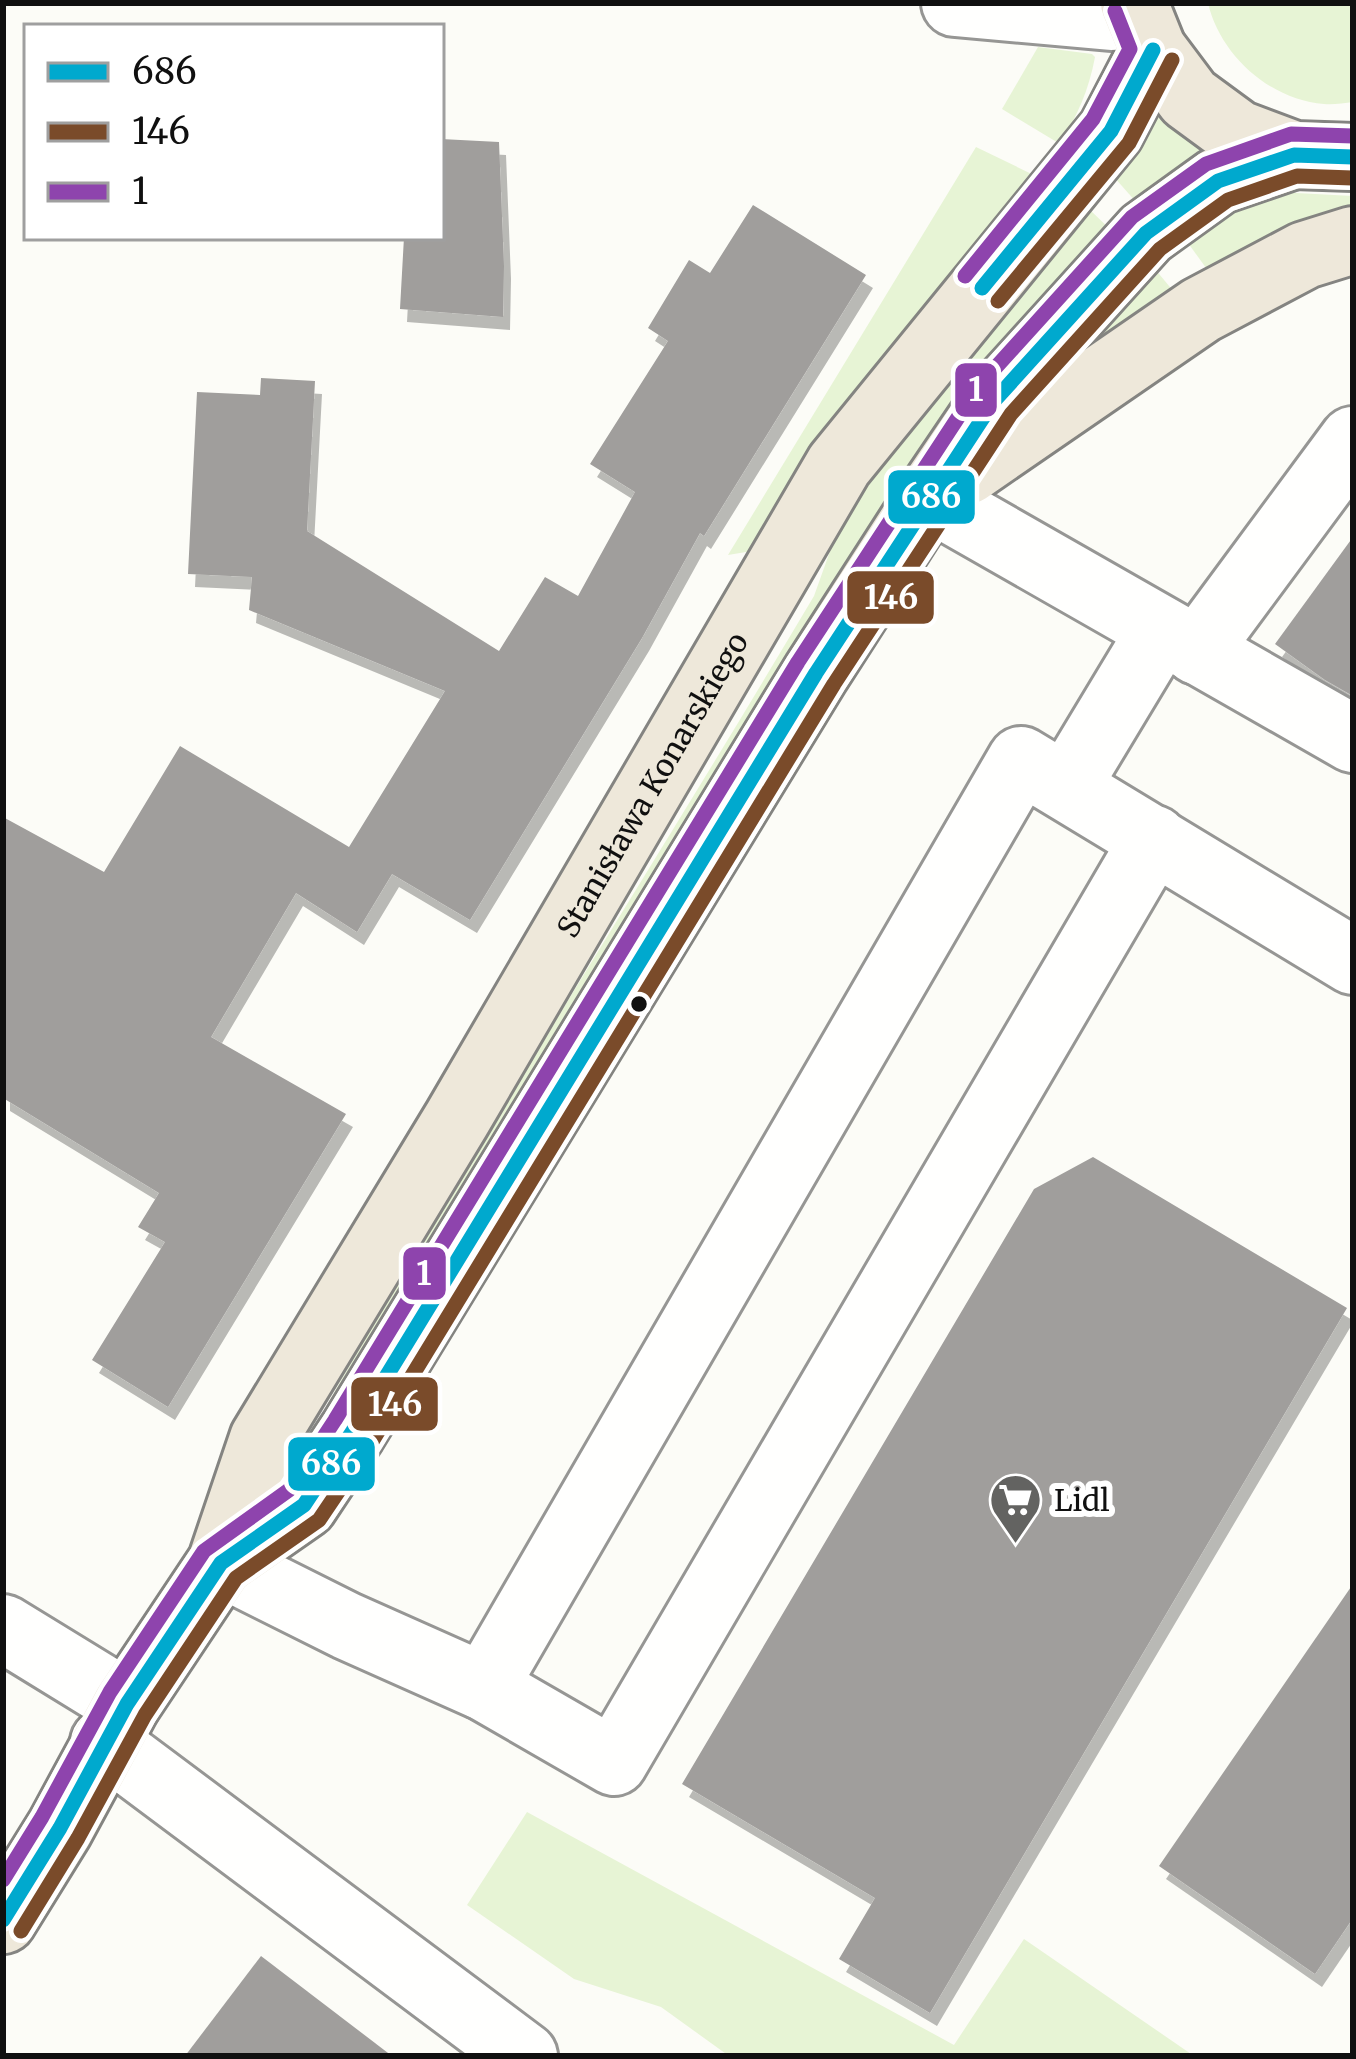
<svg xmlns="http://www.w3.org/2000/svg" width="1356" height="2059" viewBox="0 0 1356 2059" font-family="Merriweather,serif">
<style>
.green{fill:#e7f4d5}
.building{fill:#a09e9c;filter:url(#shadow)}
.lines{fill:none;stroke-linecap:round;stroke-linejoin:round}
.minor-casing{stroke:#969694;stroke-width:72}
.major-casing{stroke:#848481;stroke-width:72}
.minor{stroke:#fffffe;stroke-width:66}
.major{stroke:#eee8da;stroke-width:66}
.bus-1-casing{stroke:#fff;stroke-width:24}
.bus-2-casing{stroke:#fff;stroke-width:24}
.bus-3-casing{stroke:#fff;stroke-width:24}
.bus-1{stroke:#00a9ce;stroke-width:15}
.bus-2{stroke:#7a4b2a;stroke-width:15}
.bus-3{stroke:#8e44ad;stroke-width:15}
.bus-dot{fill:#101010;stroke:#fff;stroke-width:4.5}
.labels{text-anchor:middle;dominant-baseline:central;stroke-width:12;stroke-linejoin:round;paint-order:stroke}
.street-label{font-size:30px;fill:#101010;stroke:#fff}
.poi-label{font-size:30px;fill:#101010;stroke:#fff;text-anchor:start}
.line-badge{stroke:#fff;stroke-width:4.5}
.badge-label{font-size:33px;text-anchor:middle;font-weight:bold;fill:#fff}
</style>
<defs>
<filter id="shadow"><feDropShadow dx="7" dy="13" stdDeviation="0" flood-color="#0004"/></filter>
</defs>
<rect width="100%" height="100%" fill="#fcfcf7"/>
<g class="green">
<path d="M1208 3H1353V102C1344 103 1333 105 1324 104 1270 100 1220 55 1208 3Z"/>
<path d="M1038 47 1092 54 1095 57C1089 90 1077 116 1060 144L1002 109Z"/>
<polygon points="1156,107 1212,155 1137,203 1114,177"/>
<polygon points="976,147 1042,179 758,550 728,555"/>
<polygon points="1277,192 1353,196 1353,210 1209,272 1180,232"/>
<path d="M1090 210 1113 232 279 1491C446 1187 637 895 814 596L839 526 873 466 1085 211Z"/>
<polygon points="1150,263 1174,292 1093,341 1087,341"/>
<polygon points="527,1812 954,2045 1024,1939 1194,2056 729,2056 661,2007 574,1979 467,1905"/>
</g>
<g class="building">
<polygon points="441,139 499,142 504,266 503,317 400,309 404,237 441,237"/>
<polygon points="753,205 866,275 704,536 700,533 642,638 470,920 392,874 357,932 296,893 211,1037 346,1114 168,1407 92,1360 165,1242 138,1227 159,1193 3,1098 3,817 104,872 180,746 349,847 445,691 249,610 252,577 188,574 197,392 260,395 261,378 315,381 307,531 499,651 545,577 578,596 635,492 590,464 668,341 648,328 689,260 710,273"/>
<polygon points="1353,537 1353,696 1325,680 1275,644"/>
<polygon points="1093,1157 1347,1308 930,2013 839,1959 875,1898 682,1784 1034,1189"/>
<polygon points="1353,1584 1353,1918 1315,1974 1159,1866"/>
<polygon points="261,1956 392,2056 185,2056"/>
</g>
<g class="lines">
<defs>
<g id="minor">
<polyline points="955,3 1111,17 1132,3"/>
<polyline points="929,497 1353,739"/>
<polyline points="1197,651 1353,440"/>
<polyline points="1067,786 1161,630"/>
<polyline points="221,1563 347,1626 484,1687 614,1762 1154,839"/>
<polyline points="3,1628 127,1704"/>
<polyline points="484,1687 1021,760 1353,961"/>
<polyline points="104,1742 524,2056"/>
</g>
<g id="major">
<polyline points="1134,3 1153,50 1189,98 1238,134 1294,155 1353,157"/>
<polyline points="967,471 1201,310 1305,255 1353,240"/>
<polyline points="221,1563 304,1505 353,1431 816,673 929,497 994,401 1146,233 1218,181 1294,155"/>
<path id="s1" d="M3 1920 60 1828 127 1704 221 1563 263 1439 457 1119 839 465 1111 131 1153 50"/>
</g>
</defs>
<use href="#minor" class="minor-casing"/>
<use href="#major" class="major-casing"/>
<use href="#minor" class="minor"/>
<use href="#major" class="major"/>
<defs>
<g id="bus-1">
<polyline points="982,288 1111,131 1153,50"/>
<polyline points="3,1920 60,1828 127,1704 221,1563 304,1505 353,1431 816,673 994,401 1146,233 1218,181 1294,155 1353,157"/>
</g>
<g id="bus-2">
<polyline points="998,301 1129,143 1172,60"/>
<polyline points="21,1931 78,1838 145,1715 236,1578 319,1520 371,1443 834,684 1011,414 1160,249 1228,200 1297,176 1352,178"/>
</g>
<g id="bus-3">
<polyline points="965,276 1093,119 1130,49 1115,11"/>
<polyline points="3,1880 42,1817 110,1692 204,1551 289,1490 335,1420 798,662 978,387 1132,217 1206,164 1291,134 1353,136"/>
</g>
</defs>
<use href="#bus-1" class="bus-1-casing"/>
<use href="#bus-2" class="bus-2-casing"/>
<use href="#bus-3" class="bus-3-casing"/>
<use href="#bus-1" class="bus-1"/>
<use href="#bus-2" class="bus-2"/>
<use href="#bus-3" class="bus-3"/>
</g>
<defs>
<symbol id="supermarket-pin" viewBox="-11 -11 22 30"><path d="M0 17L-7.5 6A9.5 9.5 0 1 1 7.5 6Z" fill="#636361" stroke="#fff"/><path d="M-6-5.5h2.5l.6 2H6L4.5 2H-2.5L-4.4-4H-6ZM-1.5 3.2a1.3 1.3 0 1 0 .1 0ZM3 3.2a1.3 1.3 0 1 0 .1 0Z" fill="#fff"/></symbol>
</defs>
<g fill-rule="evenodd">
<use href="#supermarket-pin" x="986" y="1470" width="59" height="81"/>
</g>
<circle class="bus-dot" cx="639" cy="1004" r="10"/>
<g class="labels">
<g class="street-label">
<text stroke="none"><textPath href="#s1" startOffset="1311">Stanisława Konarskiego</textPath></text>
</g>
<g class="poi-label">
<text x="1054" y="1500">Lidl</text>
</g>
</g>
<g class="line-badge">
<rect x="953" y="361" width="46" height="58" rx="12" fill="#8e44ad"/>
<rect x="886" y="468" width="91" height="58" rx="12" fill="#00a9ce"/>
<rect x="845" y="569" width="91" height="57" rx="12" fill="#7a4b2a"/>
<rect x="401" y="1245" width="47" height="57" rx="12" fill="#8e44ad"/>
<rect x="349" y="1375" width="91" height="58" rx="12" fill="#7a4b2a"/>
<rect x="286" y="1435" width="91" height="58" rx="12" fill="#00a9ce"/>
</g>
<g class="badge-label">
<text x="976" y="401">1</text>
<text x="931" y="508">686</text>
<text x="891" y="609">146</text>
<text x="424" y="1285">1</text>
<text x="395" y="1416">146</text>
<text x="331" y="1475">686</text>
</g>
<rect width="1356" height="2059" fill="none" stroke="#101010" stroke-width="12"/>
<rect x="24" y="24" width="420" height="216" fill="#ffffff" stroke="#9f9f9f" stroke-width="3"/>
<rect x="48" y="63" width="60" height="18" fill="#00a9ce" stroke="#9f9f9f" stroke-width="3"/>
<text x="132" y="84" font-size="36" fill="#101010">686</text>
<rect x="48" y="123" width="60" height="18" fill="#7a4b2a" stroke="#9f9f9f" stroke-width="3"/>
<text x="132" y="144" font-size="36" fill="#101010">146</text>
<rect x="48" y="183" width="60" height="18" fill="#8e44ad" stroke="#9f9f9f" stroke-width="3"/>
<text x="132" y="204" font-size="36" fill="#101010">1</text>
</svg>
